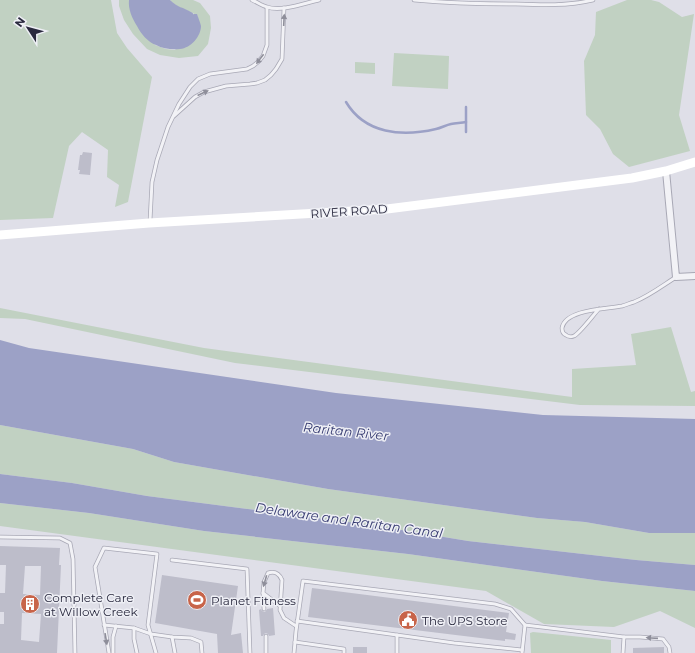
<svg xmlns="http://www.w3.org/2000/svg" width="695" height="653" viewBox="0 0 695 653" font-family="Montserrat,sans-serif">
<style>
.green{fill:#c1d1c2}
.water{fill:#9ca1c6}
.lines{fill:none;stroke-linecap:round;stroke-linejoin:round}
.stream{stroke:#9ca1c6;stroke-width:2.5}
.building{fill:#bdbdca;fill-rule:evenodd}
.service-casing{stroke:#a8a8b5;stroke-width:4.5}
.minor-casing{stroke:#a8a8b5;stroke-width:8}
.service{stroke:#f2f2f6;stroke-width:3}
.minor{stroke:#f2f2f6;stroke-width:6}
.secondary{stroke:#fff;stroke-width:9}
.oneway{fill:#8e8e9a}
.labels{text-anchor:middle;dominant-baseline:central;stroke-width:3;stroke-linejoin:round;paint-order:stroke}
.street-label{font-size:12px;fill:#29293e;stroke:#eeeff5}
.poi-label{font-size:12px;fill:#29293e;stroke:#eeeff5;text-anchor:start}
.water-label{font-size:13px;font-style:italic;fill:#353a70;stroke:#eeeff5}
</style>
<rect width="100%" height="100%" fill="#dfdfe8"/>
<g class="green">
<polygon points="0,0 111,0 117,33 127,48 152,77 128,202 115,207 119,185 107,177 108,150 82,132 69,146 53,218 0,220"/>
<path d="M119 0H129V2L155 45 166 49 175 50 198 19V16C194 14 192 12 188 11 181 8 175 6 170 0H193L200 3 210 16 211 28 208 44 198 56 179 58 160 55 147 49 133 34 124 20 119 6Z"/>
<polygon points="627,0 651,0 659,2 682,17 694,14 679,115 690,151 629,167 613,154 600,129 586,115 584,61 595,35 596,12"/>
<polygon points="394,53 449,56 448,89 392,86"/>
<polygon points="355,62 375,63 375,74 355,73"/>
<polygon points="0,308 204,348 572,397 572,369 636,365 631,334 671,327 691,392 695,391 695,406 580,405 235,363 25,319 0,318"/>
<polygon points="0,425 133,449 174,462 328,489 537,518 585,522 649,533 695,533 695,565 636,560 468,541 371,525 147,496 72,483 0,474"/>
<polygon points="0,503 89,513 204,531 408,554 602,581 695,591 695,628 660,611 614,627 544,624 486,591 0,526"/>
<polygon points="533,632 611,640 611,653 531,653 530,633"/>
</g>
<g class="water">
<path d="M129 0H170C178 8 183 7 191 12 196 15 190 14 197 14 198 17 200 22 201 26 201 36 191 48 180 49 173 50 163 49 156 45 148 42 141 34 137 26 132 18 128 9 129 0Z"/>
<polygon points="0,340 29,348 336,393 543,415 695,419 695,533 649,533 585,522 537,518 328,489 174,462 133,449 0,425"/>
<polygon points="0,474 72,483 147,496 371,525 468,541 636,560 695,565 695,591 602,581 408,554 204,531 89,513 0,503"/>
</g>
<g class="lines">
<g class="stream">
<path d="M346 102C365 134 402 137 436 129 441 128 446 125 451 124 456 123 461 123 466 122"/>
<polyline points="466,132 466,107"/>
</g>
</g>
<g class="building">
<polygon points="83,152 92,153 90,175 79,174 80,170 78,170 80,155 82,155"/>
<path d="M0 546 60 548 59 565H61L57 653H0V624H4V612H0V593H5L6 565H0ZM25 566H41L40 595 23 594ZM22 613 41 614 39 642 21 640Z"/>
<polygon points="162,575 238,586 231,635 241,633 243,653 218,653 217,634 155,623"/>
<polygon points="312,588 509,613 506,632 516,634 515,640 505,639 505,641 308,617"/>
<polygon points="273,608 275,635 269,636 268,634 266,633 264,634 263,636 261,636 259,610 261,609 262,611 265,612 267,609"/>
<rect x="353" y="647" width="14" height="6"/>
<polygon points="664,647 664,653 633,653 633,648"/>
</g>
<g class="lines">
<defs>
<g id="service">
<path d="M252 0C257 2 262 6 267 7 281 12 305 3 319 0"/>
<path d="M414 0C448 3 482 4 516 4 542 5 568 6 593 0"/>
<polyline points="174,116 195,97 204,92 226,86 250,84 257,83 265,80 271,75 276,69 282,59 284,8"/>
<polyline points="150,221 152,182 157,160 168,127 179,104 190,87 198,79 210,74 247,69 253,66 258,62 263,56 267,45 267,8"/>
<path d="M599 309C594 314 580 333 574 336 572 337 568 337 566 335 563 334 562 331 562 328 565 309 608 309 622 306 626 305 630 303 634 302 649 296 662 286 676 277"/>
<polyline points="0,537 60,538 70,543 73,559 75,653"/>
<polyline points="172,560 247,569 250,653"/>
<polyline points="263,593 264,609"/>
<path d="M280 606 263 593 264 582 268 573C275 571 279 573 282 580L280 610 284 618 296 626"/>
<polyline points="297,621 454,643 522,650"/>
<polyline points="104,625 134,628 151,634 172,637 191,638 201,642 202,653"/>
<polyline points="525,625 624,637 623,653"/>
<polyline points="134,628 134,639 137,653"/>
<polyline points="397,635 397,653"/>
<polyline points="266,636 266,653"/>
<polyline points="172,637 175,653"/>
<polyline points="624,637 640,637 663,639 669,647 670,653"/>
<polyline points="295,642 344,649 344,653"/>
<polyline points="109,653 95,567 104,548 157,554 148,625 156,653"/>
<polyline points="113,653 113,637 116,626"/>
<polyline points="294,653 296,631 303,581 495,604 511,609 525,625 522,653"/>
</g>
<polyline id="minor" points="666,171 676,277 695,276"/>
</defs>
<use href="#service" class="service-casing"/>
<use href="#minor" class="minor-casing"/>
<use href="#service" class="service"/>
<use href="#minor" class="minor"/>
<polyline class="secondary" points="0,235 149,223 387,209 632,178 666,171 695,162"/>
</g>
<defs><path id="oneway-solid" d="M-6-.8H1V-3.2L6.5 0L1 3.2V.8H-6Z"/></defs>
<g class="oneway">
<use href="#oneway-solid" transform="translate(284 20) rotate(-87)"/>
<use href="#oneway-solid" transform="translate(260 59) rotate(127)"/>
<use href="#oneway-solid" transform="translate(203 93) rotate(-25)"/>
<use href="#oneway-solid" transform="translate(265 581) rotate(106)"/>
<use href="#oneway-solid" transform="translate(652 638) rotate(-176)"/>
<use href="#oneway-solid" transform="translate(106 639) rotate(81)"/>
</g>
<defs>
<symbol id="stadium-disc" viewBox="-11 -11 22 22"><circle r="9.5" fill="#c86449" stroke="#eeeff5"/><path d="M0-5a6.5 5 0 1 0 0 10a6.5 5 0 1 0 0-10ZM-3.5-1.8h7v3.6h-7Z" fill="#fff"/></symbol>
<symbol id="building-disc" viewBox="-11 -11 22 22"><circle r="9.5" fill="#c86449" stroke="#eeeff5"/><path d="M-4-6H4V6H1V3H-1V6H-4ZM-2.5-4.3h1.7v1.8h-1.7ZM.8-4.3h1.7v1.8H.8ZM-2.5-1h1.7V.8h-1.7ZM.8-1h1.7V.8H.8Z" fill="#fff"/></symbol>
<symbol id="civic-disc" viewBox="-11 -11 22 22"><circle r="9.5" fill="#c86449" stroke="#eeeff5"/><path d="M-.6-6.5H3V-4.5H.6V-3L4-1V1h2V6H-6V1h2V-1L-.6-3ZM-1.2 2.5V6h2.4V2.5Z" fill="#fff"/></symbol>
</defs>
<g fill-rule="evenodd">
<use href="#stadium-disc" x="186" y="589" width="22" height="22"/>
<use href="#building-disc" x="19" y="593" width="22" height="22"/>
<use href="#civic-disc" x="397" y="609" width="22" height="22"/>
</g>
<g class="labels">
<g class="street-label">
<text transform="translate(349 211) rotate(-4)">RIVER ROAD</text>
</g>
<g class="poi-label">
<text x="44" y="597">Complete Care<tspan x="44" dy="14">at Willow Creek</tspan></text>
<text x="211" y="600">Planet Fitness</text>
<text x="422" y="620">The UPS Store</text>
</g>
<g class="water-label">
<text transform="translate(346 431) rotate(6)">Raritan River</text>
<text transform="translate(349 520) rotate(8)">Delaware and Raritan Canal</text>
</g>
</g>
<g transform="translate(28 28) rotate(306)" stroke="#eeeff5" stroke-width="3" paint-order="stroke">
<path d="M0-3L7 15L0 10L-7 15Z" fill="#29293e"/>
<text y="-6" font-size="11" font-weight="bold" text-anchor="middle" fill="#29293e">N</text>
</g>
</svg>
